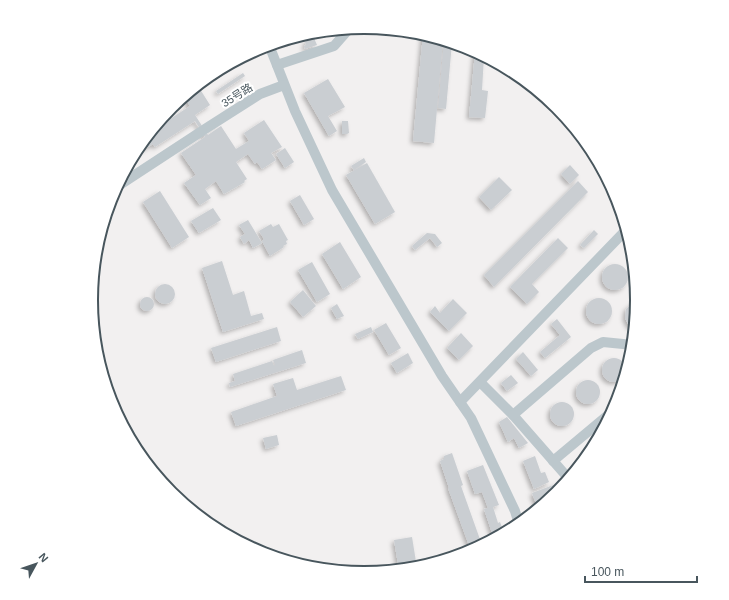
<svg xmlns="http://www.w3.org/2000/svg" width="729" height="600" viewBox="0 0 729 600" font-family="Arial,'Noto Sans SC',sans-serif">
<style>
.building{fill:#caced2;filter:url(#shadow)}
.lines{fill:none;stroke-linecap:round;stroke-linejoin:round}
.minor{stroke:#bcc7cc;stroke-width:10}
.labels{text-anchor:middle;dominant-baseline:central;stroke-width:4;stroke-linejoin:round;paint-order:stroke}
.street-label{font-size:11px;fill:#48565d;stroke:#fff}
.rim{fill:none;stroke:#48565d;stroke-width:2}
</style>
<defs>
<filter id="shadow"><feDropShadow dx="-2.5" dy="2.5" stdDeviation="2" flood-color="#0004"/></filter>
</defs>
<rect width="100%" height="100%" fill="#f2f0f0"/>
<g class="building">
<polygon points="423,34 443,40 434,143 413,141"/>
<polygon points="314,38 317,45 305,49 304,46 306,45 305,42"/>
<polygon points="444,40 452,43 446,109 438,108"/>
<polygon points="475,52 484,56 482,90 488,91 485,118 469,117"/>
<polygon points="243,73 245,76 218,94 216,91"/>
<polygon points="328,79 345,107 328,116 337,131 329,136 304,93"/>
<polygon points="198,86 210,105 195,115 208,135 221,126 236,149 249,141 244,133 264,120 282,147 271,153 276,160 262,169 257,162 255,164 248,154 236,162 247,179 244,181 245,182 224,194 216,181 205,189 211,198 200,205 184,183 196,175 181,153 205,137 195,121 155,147 153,144 133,156 138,148 152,131 190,106 184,97"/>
<polygon points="342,121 348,121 349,133 347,134 342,134"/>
<polygon points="285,148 294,162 285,168 276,154"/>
<polygon points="364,158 366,162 354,170 351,166"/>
<polygon points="367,163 395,212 375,224 346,175"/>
<polygon points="570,165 579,175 570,184 561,174"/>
<polygon points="499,177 512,190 491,210 479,197"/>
<polygon points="578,181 588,192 494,287 484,275"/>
<polygon points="160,191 189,237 172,248 143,202"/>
<polygon points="300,195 314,219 304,225 290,201"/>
<polygon points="213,208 221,220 199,233 191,221"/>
<polygon points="248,220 262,243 253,248 249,240 244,244 240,237 245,234 239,225"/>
<polygon points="271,224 273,227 279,224 288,240 286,241 287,244 283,246 284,247 270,256 262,241 264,239 259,231"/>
<polygon points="594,230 598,234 584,248 580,245"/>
<polygon points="427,233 435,234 442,243 437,247 430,238 415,250 412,246"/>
<polygon points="558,238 568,248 532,284 539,292 527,304 510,287"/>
<polygon points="340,242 361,277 343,289 322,254"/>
<polygon points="222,261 233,295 244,291 251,316 262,313 264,319 223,332 202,268"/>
<polygon points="312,262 330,294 317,302 298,270"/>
<circle cx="615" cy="277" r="13"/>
<circle cx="165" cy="294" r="10"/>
<polygon points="303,290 316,306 303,317 290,302"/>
<circle cx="147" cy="304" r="7"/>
<circle cx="599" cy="311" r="13"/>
<polygon points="453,299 467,313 449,331 430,312 435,306 440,313"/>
<polygon points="633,303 637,303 635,329 629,326 625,318 626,309"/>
<polygon points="337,304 344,316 337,319 331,308"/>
<polygon points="557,319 571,337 545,358 540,352 560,335 551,324"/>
<polygon points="386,323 401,348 389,355 374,330"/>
<polygon points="277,327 281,341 216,362 211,348"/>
<polygon points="371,327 373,332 358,339 355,334"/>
<polygon points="461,333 473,346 459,360 447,348"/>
<polygon points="302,350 306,363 230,387 229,383 235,381 233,374 272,361 274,366 275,365 273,360"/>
<polygon points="523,352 538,370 531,376 516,359"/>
<polygon points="408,353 413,363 397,373 391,363"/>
<circle cx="614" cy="370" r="12"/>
<polygon points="511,375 518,383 507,391 501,383"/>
<polygon points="341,376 346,390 236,426 231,412 277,396 273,384 293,378 297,390"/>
<circle cx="588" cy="392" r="12"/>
<circle cx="562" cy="414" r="12"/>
<polygon points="507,417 528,443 519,448 514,438 508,442 499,422"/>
<polygon points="277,435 279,445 266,449 263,438"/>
<polygon points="452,453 463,485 461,486 482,545 471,551 448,488 449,488 440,461 444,459 444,456"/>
<polygon points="535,456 541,473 545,472 549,482 534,489 523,461"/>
<polygon points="483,465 499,505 493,507 498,523 500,522 504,533 494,539 484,509 488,508 482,492 475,494 467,471"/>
<polygon points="559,483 561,488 538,509 532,493"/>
<polygon points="412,537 417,568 399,570 394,540"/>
</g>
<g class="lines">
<g class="minor">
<polyline points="269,45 295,111 332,190 442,376 471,418 515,511 519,524"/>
<polyline points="277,65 334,46 349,29"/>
<polyline points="205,129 260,94 284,85"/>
<polyline points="118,186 202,131"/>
<polyline points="480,382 513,415 569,479"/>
<polyline points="460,402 627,229"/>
<polyline points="513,415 591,348 603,342 633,345"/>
<polyline points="553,461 614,410"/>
</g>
</g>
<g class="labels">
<g class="street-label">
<text transform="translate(237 95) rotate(-32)">35号路</text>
</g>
</g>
<path d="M0 0H729V600H0ZM98 300a266 266 0 1 1 532 0a266 266 0 1 1-532 0Z" fill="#fff" fill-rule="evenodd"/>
<path class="rim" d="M98 300a266 266 0 1 1 532 0a266 266 0 1 1-532 0Z"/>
<g transform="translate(36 564) rotate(50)" stroke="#ffffff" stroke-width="3" paint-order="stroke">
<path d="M0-3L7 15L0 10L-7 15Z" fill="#48565d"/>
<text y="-6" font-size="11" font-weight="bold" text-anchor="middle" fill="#48565d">N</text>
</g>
<path d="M585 576v6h112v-6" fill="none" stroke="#48565d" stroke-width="2"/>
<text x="591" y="576" font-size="12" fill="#48565d" stroke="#ffffff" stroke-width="3" paint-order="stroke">100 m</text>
</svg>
